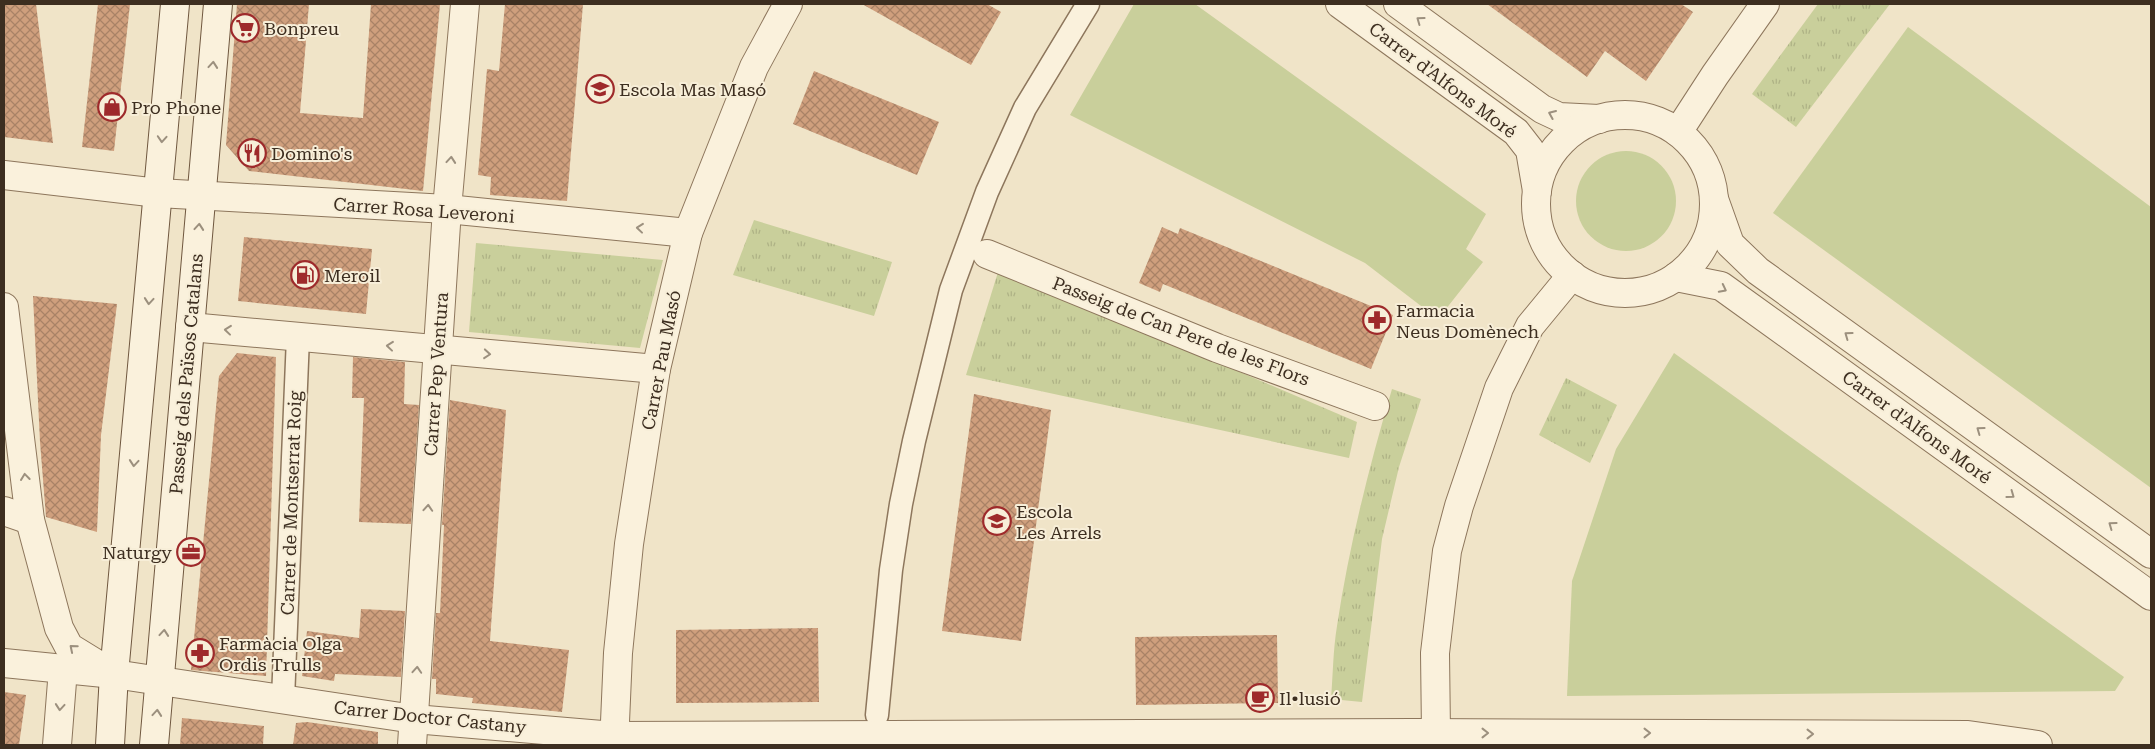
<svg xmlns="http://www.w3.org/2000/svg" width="2155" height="749" viewBox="0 0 2155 749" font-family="'Roboto Serif',serif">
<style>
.grass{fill:#c9cf9b}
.park{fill:url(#park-tufts)}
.building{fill:url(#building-cross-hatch)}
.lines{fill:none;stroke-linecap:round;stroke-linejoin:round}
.pedestrian-casing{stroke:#8d765c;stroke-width:25}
.minor-casing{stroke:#8d765c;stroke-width:30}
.tertiary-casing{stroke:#8d765c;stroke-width:30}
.secondary-casing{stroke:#6f573f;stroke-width:30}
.pedestrian{stroke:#faf1dc;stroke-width:22}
.minor{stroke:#faf1dc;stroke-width:28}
.tertiary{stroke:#faf1dc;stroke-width:28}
.secondary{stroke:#faf1dc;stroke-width:28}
.oneway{stroke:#9c907e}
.labels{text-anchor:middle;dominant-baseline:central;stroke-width:4;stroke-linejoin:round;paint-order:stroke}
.poi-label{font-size:18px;fill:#3d2e20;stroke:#f7eed8;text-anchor:start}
.street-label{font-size:18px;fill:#3d2e20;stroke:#f7eed8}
</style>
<defs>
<pattern id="park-tufts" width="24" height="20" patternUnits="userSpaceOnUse" patternTransform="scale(1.25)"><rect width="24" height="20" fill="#c9cf9b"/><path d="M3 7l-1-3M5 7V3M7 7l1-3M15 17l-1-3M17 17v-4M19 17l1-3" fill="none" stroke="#aeb285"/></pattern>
<pattern id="building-cross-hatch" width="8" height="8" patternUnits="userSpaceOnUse" patternTransform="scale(1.25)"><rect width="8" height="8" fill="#cf9f7d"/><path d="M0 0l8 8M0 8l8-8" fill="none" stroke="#a98266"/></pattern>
</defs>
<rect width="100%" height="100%" fill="#f0e4c8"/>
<g class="grass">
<polygon points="1134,4 1195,4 1486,214 1466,249 1483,262 1438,319 1365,263 1070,115"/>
<polygon points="1908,27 2151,207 2151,488 1773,213"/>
<circle cx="1626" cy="201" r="50"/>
<polygon points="1674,353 2124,677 2115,691 1567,696 1572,581 1616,449"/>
</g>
<g class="park">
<polygon points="1818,4 1890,4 1796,127 1752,94"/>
<polygon points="754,220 892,262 874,316 733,275"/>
<polygon points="476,243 663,260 640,348 469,332"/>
<polygon points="999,269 1357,422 1349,458 966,375"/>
<polygon points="1566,378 1617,405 1590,463 1539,435"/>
<path d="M1392 389 1421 399 1399 467 1382 539 1362 702 1331 699C1333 675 1333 650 1337 626 1349 546 1369 467 1392 389Z"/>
</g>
<g class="building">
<polygon points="4,4 36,4 53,143 4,137"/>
<polygon points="98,4 130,4 114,151 82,147"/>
<polygon points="237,4 309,4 300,113 363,118 371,4 440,4 423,191 249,171 226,145"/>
<polygon points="505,4 583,4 567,201 490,195 491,177 478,175 487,69 499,71"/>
<polygon points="862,4 987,4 1001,12 971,65"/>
<polygon points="1487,4 1681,4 1693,12 1646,81 1605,51 1587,77"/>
<polygon points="814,71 939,122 917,175 793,124"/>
<polygon points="1162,227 1178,234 1180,228 1393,315 1371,369 1163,284 1160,292 1139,283"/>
<polygon points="244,237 372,249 366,314 238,301"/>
<polygon points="33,296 117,304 101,435 97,532 46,517 40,442"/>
<polygon points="237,353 276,357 266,676 191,670 219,376"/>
<polygon points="353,357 405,362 404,404 419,405 411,524 359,522 364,398 352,398"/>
<polygon points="974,394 1051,410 1021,641 942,631"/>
<polygon points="450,400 506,410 490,641 569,650 562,712 472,703 473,698 436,694 436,679 432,679 436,613 440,613 444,525 442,525"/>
<polygon points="361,609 405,611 401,677 335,674 334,681 302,676 307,631 359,638"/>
<polygon points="818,628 819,702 676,703 676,630"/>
<polygon points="1277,635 1278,703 1136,705 1135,637"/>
<polygon points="4,692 26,695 19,745 4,745"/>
<polygon points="182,718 264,726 263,745 180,745"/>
<polygon points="307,722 378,732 378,745 293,745 296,723"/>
</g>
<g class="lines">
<defs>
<g id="pedestrian">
<polyline points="283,699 298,337"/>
<polyline points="877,715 891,570 901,504 914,441 951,290 987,192 1025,108 1088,4"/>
</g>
<g id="minor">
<polyline points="1678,132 1715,75 1765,4"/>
<polyline points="4,175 158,193 447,209 688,233"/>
<polyline points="987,254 1217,348 1375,406"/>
<polyline points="4,307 30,520 59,628 69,647 108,671"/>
<polyline points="190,327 656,369"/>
<polyline points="4,511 30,520"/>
<polyline points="4,663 114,674 414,719 614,736 1414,733 1968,735 2038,745"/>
<polyline points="1436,733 1435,653 1447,551 1459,506 1499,388 1530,326 1572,275"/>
<polyline points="57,745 63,669"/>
<polyline points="412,745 447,209 465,4"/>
<polyline points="614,745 618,653 629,544 656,369 688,233 754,67 788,4"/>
</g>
<g id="tertiary">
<polyline points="1340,4 1516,132 1530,150 1537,191"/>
<polyline points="1398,4 1542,109 1559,117 1599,119"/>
<circle cx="1625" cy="204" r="89"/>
<polyline points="1714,199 1730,244 1758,271 2151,554"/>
<polyline points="1676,277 1721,286 2151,596"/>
</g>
<g id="secondary">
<polyline points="110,745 114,674 175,4"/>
<polyline points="154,745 218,4"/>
</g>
</defs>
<use href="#pedestrian" class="pedestrian-casing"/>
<use href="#minor" class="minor-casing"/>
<use href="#tertiary" class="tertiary-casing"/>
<use href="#secondary" class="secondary-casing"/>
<use href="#pedestrian" class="pedestrian"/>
<use href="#minor" class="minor"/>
<use href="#tertiary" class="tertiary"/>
<use href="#secondary" class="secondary"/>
</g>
<defs><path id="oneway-chevron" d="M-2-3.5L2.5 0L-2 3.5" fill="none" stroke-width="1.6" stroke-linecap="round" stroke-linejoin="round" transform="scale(1.25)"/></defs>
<g class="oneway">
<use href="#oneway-chevron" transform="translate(1420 20) rotate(-144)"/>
<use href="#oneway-chevron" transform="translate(213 65) rotate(-85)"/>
<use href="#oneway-chevron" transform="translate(1552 114) rotate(-157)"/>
<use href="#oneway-chevron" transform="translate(162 139) rotate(94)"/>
<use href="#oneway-chevron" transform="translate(451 160) rotate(-85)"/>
<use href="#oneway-chevron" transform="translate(199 227) rotate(-85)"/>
<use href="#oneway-chevron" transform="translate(640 228) rotate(-174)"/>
<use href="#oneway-chevron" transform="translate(1723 289) rotate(27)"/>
<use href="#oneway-chevron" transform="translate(149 301) rotate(95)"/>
<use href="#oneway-chevron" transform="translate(228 330) rotate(-174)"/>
<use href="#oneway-chevron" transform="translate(1848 335) rotate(-144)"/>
<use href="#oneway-chevron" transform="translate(390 346) rotate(-174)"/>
<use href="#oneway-chevron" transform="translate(487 354) rotate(5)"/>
<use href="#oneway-chevron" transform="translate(1980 430) rotate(-144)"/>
<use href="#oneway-chevron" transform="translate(134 463) rotate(95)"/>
<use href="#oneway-chevron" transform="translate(25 477) rotate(-97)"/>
<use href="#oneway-chevron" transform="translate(2011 495) rotate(36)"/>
<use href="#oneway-chevron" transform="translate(428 508) rotate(-86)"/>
<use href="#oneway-chevron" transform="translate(2112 525) rotate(-144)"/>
<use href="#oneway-chevron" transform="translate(164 633) rotate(-85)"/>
<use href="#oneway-chevron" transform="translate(73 648) rotate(-140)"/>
<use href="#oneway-chevron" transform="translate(417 670) rotate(-86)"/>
<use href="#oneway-chevron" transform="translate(60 707) rotate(95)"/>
<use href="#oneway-chevron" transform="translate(157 713) rotate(-85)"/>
<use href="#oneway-chevron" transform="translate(1485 733)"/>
<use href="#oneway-chevron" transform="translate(1647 733)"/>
<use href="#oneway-chevron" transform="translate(1810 734)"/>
</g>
<defs>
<symbol id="supermarket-ring" viewBox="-11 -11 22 22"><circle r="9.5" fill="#f7eed8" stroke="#9e2a2b" stroke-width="1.5"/><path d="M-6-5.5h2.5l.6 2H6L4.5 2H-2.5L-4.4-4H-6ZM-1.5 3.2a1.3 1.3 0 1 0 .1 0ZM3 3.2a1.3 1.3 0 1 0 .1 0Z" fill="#9e2a2b"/></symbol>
<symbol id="school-ring" viewBox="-11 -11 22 22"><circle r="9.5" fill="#f7eed8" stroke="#9e2a2b" stroke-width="1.5"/><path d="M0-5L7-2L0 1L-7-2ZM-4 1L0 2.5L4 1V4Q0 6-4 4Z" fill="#9e2a2b"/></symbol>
<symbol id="shop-ring" viewBox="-11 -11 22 22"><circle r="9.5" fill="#f7eed8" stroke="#9e2a2b" stroke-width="1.5"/><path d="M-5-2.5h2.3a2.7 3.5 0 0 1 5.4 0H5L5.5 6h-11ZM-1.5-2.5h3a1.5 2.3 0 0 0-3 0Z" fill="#9e2a2b"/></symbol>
<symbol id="restaurant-ring" viewBox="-11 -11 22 22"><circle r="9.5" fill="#f7eed8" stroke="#9e2a2b" stroke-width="1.5"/><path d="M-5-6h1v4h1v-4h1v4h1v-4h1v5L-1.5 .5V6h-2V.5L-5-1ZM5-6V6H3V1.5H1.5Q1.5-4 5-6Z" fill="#9e2a2b"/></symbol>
<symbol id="fuel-ring" viewBox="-11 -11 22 22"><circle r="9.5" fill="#f7eed8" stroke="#9e2a2b" stroke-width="1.5"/><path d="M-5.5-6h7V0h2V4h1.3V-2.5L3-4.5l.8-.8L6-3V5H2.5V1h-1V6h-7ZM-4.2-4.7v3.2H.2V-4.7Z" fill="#9e2a2b"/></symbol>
<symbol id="pharmacy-ring" viewBox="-11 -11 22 22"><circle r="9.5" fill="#f7eed8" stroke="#9e2a2b" stroke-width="1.5"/><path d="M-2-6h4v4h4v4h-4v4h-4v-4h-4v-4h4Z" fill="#9e2a2b"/></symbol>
<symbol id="office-ring" viewBox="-11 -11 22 22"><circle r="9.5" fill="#f7eed8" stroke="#9e2a2b" stroke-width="1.5"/><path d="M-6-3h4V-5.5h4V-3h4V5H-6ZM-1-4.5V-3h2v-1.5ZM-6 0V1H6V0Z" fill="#9e2a2b"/></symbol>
<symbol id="cafe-ring" viewBox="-11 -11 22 22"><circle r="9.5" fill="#f7eed8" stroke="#9e2a2b" stroke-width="1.5"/><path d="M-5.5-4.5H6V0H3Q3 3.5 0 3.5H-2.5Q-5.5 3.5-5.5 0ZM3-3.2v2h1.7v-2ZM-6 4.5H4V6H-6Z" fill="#9e2a2b"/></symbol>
</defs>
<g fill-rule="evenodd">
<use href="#supermarket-ring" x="229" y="12" width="32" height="32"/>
<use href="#school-ring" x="584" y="73" width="32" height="32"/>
<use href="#shop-ring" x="96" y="91" width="32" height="32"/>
<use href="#restaurant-ring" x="236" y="137" width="32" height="32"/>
<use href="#fuel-ring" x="289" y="259" width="32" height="32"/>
<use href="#pharmacy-ring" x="1361" y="304" width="32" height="32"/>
<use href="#school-ring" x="981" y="505" width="32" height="32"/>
<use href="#office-ring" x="175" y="536" width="32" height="32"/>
<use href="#pharmacy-ring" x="184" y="637" width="32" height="32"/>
<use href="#cafe-ring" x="1244" y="682" width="32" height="32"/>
</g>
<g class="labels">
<g class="poi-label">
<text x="264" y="28">Bonpreu</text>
<text x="619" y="89">Escola Mas Masó</text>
<text x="131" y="107">Pro Phone</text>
<text x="271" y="153">Domino's</text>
<text x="324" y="275">Meroil</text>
<text x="1396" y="310">Farmacia<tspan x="1396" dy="21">Neus Domènech</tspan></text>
<text x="1016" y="511">Escola<tspan x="1016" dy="21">Les Arrels</tspan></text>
<text x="172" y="552" text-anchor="end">Naturgy</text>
<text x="219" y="643">Farmàcia Olga<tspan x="219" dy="21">Ordis Trulls</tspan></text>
<text x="1279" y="698">Il•lusió</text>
</g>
<g class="street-label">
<text transform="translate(1443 80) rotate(37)">Carrer d'Alfons Moré</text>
<text transform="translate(424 210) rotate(4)">Carrer Rosa Leveroni</text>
<text transform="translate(1181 331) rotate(21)">Passeig de Can Pere de les Flors</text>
<text transform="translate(661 360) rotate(-79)">Carrer Pau Masó</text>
<text transform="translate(186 374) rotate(-85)">Passeig dels Països Catalans</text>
<text transform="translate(436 374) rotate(-86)">Carrer Pep Ventura</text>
<text transform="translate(1917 427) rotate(36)">Carrer d'Alfons Moré</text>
<text transform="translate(291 503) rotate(-88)">Carrer de Montserrat Roig</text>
<text transform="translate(430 717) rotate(6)">Carrer Doctor Castany</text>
</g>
</g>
<rect width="2155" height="749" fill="none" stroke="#3d2e20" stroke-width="10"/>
</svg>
